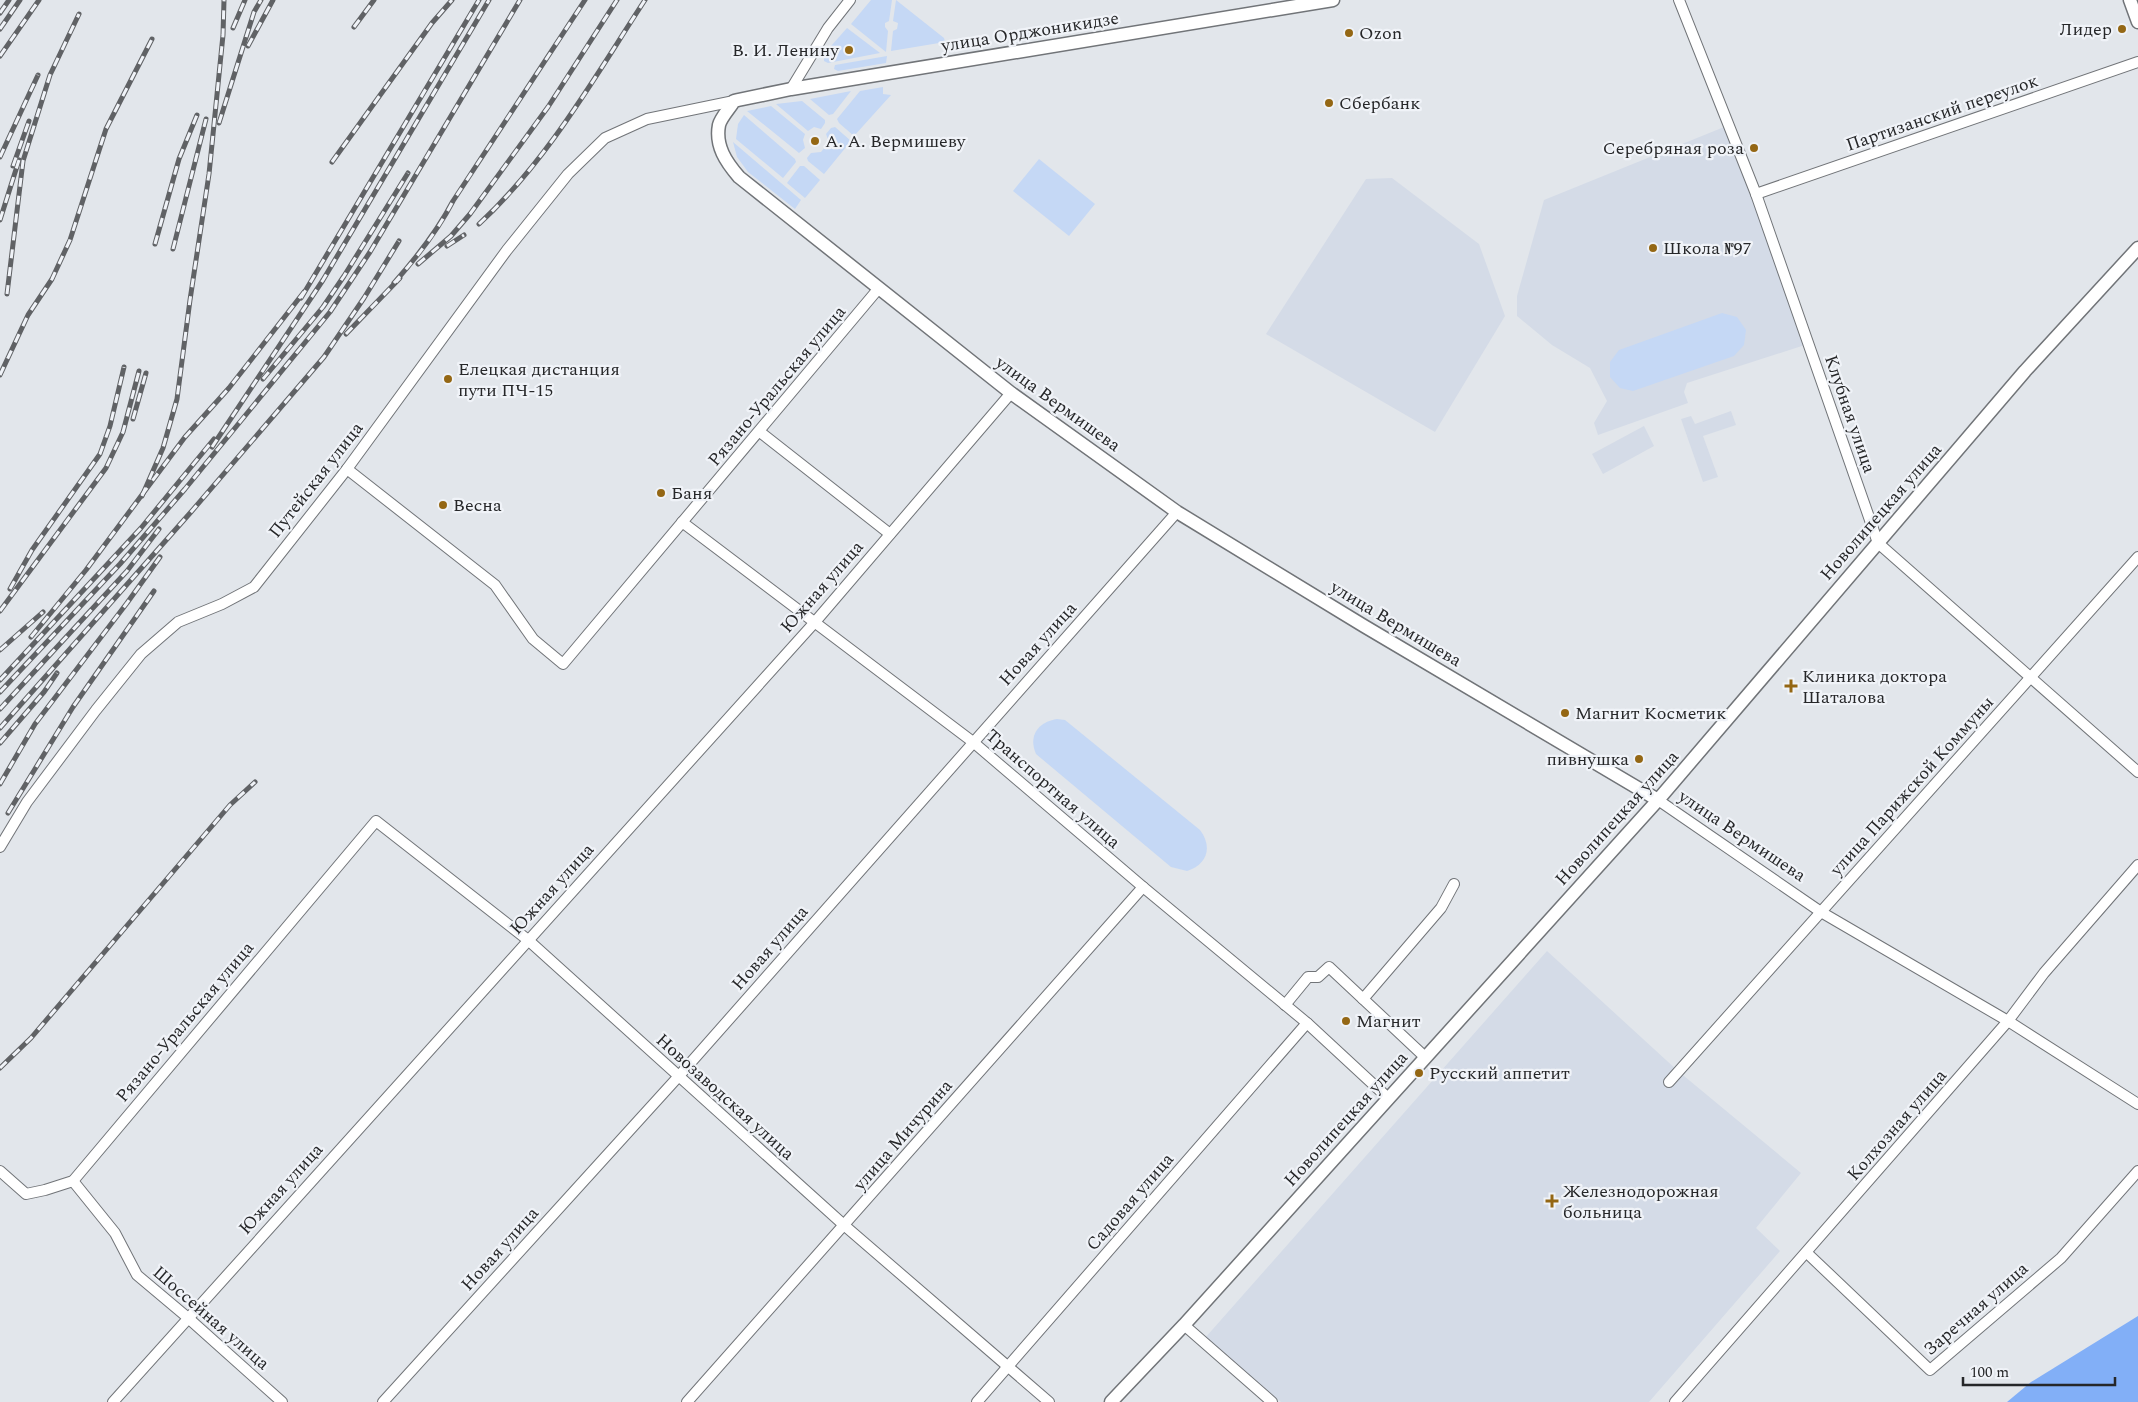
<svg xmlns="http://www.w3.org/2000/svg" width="2138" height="1402" viewBox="0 0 2138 1402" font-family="Spectral,serif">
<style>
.built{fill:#d4dbe7}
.green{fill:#c5d8f5}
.water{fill:#82aff7}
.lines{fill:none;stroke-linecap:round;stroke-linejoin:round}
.minor-casing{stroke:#717478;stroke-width:12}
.tertiary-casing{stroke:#717478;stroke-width:15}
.minor{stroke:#fff;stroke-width:10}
.tertiary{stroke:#fff;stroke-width:12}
.rail-casing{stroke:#606265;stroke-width:5}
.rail{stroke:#f0f3f8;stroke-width:3;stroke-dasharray:9;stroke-linecap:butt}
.poi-dot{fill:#946714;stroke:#f0f3f8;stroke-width:2}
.labels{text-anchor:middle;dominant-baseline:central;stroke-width:4.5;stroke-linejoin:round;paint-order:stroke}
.poi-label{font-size:18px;fill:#262729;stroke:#f0f3f8;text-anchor:start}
.street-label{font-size:18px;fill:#262729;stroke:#f0f3f8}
</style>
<rect width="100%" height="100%" fill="#e2e6eb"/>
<g class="built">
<polygon points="1729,125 1808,344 1687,383 1684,392 1688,403 1598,435 1594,423 1607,401 1590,368 1552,345 1517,316 1517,296 1544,200"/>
<polygon points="1392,178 1479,244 1505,316 1435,432 1266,334 1366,179"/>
<polygon points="1731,411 1736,425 1703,436 1718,477 1703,482 1681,419 1691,416 1695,424"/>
<polygon points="1644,426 1654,446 1603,474 1592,454"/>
<polygon points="1547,951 1678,1071 1801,1173 1756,1228 1780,1251 1649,1402 1281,1402 1205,1338"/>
</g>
<g class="green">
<polygon points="871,0 892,0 889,21 885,23 885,27 888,31 886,52 851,24"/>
<polygon points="896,0 944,38 945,42 891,51 893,31 897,29 898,23 893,21"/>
<polygon points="847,28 880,53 828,63 824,61 824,54"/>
<polygon points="887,56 886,63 838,71 834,69 835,65"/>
<polygon points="883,87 883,94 891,95 854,136 839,123 837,119 860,91"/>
<polygon points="851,91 833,114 829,115 810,99"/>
<polygon points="802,101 825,120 825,123 821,129 814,127 808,131 776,104"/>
<polygon points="771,106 805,134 803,140 805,148 799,153 747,111"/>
<polygon points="744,115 795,159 796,162 783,178 736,139 738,124"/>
<polygon points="835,127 851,141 824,174 808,161 807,158 811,153 821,152 829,142 826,134 831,128"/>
<polygon points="733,142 801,200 795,209 748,172 737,157"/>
<polygon points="1039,159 1095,204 1069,236 1013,191"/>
<polygon points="800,166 804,166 820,180 805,198 787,183"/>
<polygon points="1722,313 1737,317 1746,330 1744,345 1734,356 1633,391 1620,388 1610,377 1610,362 1619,350"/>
<path d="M1057 719 1065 720 1200 830C1213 847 1207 865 1187 871L1171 867 1036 754C1028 736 1038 722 1057 719Z"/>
</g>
<polygon class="water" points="2138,1316 2138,1402 2007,1402 2031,1382"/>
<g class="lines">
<defs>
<g id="minor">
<polyline points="1679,0 1756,194 1878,543 2138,772"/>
<polyline points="791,89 828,28 850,0"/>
<polyline points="1756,194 2138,62"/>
<polyline points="760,432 890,534"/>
<polyline points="347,469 495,585 533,639 563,664 879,288"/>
<polyline points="682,522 973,742 1143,887 1307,1023 1388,1098"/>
<polyline points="1658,800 1821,912 2008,1021 2138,1104"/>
<polyline points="0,847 27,802 96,710 141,654 178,622 222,604 254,587 347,469 507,250 568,174 605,138 647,119 734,101"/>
<polyline points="1363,999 1441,908 1454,884"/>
<polyline points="1285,1005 1308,977 1318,977 1329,967 1425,1057"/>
<polyline points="1669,1082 2138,557"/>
<polyline points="0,1171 26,1194 45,1190 73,1181 376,821 528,940 845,1226 1049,1402"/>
<polyline points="73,1181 115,1233 137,1275 187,1317 282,1402"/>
<polyline points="1807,1253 1930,1370 2061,1258 2138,1171"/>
<polyline points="1184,1325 1272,1402"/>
<polyline points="113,1402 815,622 1011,393"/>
<polyline points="383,1402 678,1077 1177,512"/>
<polyline points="687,1402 1143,887"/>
<polyline points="977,1402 1307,1023"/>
<polyline points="1675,1402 2008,1021 2044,973 2138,865"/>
</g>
<g id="tertiary">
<path d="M1333 0 791 89 738 100 734 101C730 108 721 117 719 125 715 146 726 162 739 177L1011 393 1177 512 1364 626 1658 800"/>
<polyline points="2130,0 2138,22"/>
<polyline points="1111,1402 1184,1325 1658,800 2025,371 2138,248"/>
</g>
</defs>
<use href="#minor" class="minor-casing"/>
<use href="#tertiary" class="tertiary-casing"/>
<use href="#minor" class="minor"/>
<use href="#tertiary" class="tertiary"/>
<defs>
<g id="rail">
<polyline points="0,13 9,0"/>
<polyline points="354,27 374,0"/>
<polyline points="233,28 245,0"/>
<polyline points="0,29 20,0"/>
<polyline points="248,46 273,0"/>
<polyline points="0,56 39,0"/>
<polyline points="219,123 254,12 261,0"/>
<polyline points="0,157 38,75"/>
<polyline points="332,162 432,23 452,0"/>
<polyline points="13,166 29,121"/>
<polyline points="0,220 19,160"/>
<path d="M479 224C548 160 594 78 645 0"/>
<polyline points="155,244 179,159 197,115"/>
<polyline points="447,246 464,235"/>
<polyline points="173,249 206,119"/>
<polyline points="418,264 451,236 470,214 548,107 617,0"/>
<path d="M394 283C417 257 437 232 453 201L585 0"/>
<polyline points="7,294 23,161 50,75 79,14"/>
<polyline points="301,298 479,0"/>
<polyline points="346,334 400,278"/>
<polyline points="0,375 28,315 52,279 70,240 106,129 152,39"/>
<polyline points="263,379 323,307 344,276 408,173"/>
<polyline points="133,419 146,373"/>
<polyline points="212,447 323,280 489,0"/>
<polyline points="142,496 163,448 177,399 190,300 209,174 223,35 224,0"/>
<polyline points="10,589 32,550 100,454 110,426 124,367"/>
<polyline points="0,611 106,468 123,432 139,371"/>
<polyline points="31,637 86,570 185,437 229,388 304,292"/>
<polyline points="0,650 43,612"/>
<polyline points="0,680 141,528 214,439"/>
<polyline points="0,692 120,564 185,489 330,312 370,252 520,0"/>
<polyline points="0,709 127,571 159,529"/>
<polyline points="0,728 191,512 324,357 364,298 399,241"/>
<polyline points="0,743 44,692 57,673"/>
<polyline points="0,784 35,724 127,603 160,557"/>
<polyline points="8,813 73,707 154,591"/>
<polyline points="0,1068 31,1038 230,805 255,782"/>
</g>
</defs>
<use href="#rail" class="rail-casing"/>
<use href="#rail" class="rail"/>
</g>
<g class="poi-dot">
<circle cx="2122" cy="29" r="5"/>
<circle cx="1349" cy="33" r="5"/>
<circle cx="849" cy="50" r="5"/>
<circle cx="1329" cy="103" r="5"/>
<circle cx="815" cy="141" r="5"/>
<circle cx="1754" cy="148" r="5"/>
<circle cx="1653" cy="248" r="5"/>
<circle cx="448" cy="379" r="5"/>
<circle cx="661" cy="493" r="5"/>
<circle cx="443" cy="505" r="5"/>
<path d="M1788.5 678.5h5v5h5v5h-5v5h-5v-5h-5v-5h5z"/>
<circle cx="1565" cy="713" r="5"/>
<circle cx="1639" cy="759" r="5"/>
<circle cx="1346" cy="1021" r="5"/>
<circle cx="1419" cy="1073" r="5"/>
<path d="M1549.5 1193.5h5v5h5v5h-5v5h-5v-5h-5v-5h5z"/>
</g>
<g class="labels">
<g class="poi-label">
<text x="2112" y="29" text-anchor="end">Лидер</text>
<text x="1359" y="33">Ozon</text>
<text x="839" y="50" text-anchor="end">В. И. Ленину</text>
<text x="1339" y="103">Сбербанк</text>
<text x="825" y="141">А. А. Вермишеву</text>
<text x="1744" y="148" text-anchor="end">Серебряная роза</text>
<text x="1663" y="248">Школа №97</text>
<text x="458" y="369">Елецкая дистанция<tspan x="458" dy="21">пути ПЧ-15</tspan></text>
<text x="671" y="493">Баня</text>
<text x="453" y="505">Весна</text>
<text x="1802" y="676">Клиника доктора<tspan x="1802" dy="21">Шаталова</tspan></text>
<text x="1575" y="713">Магнит Косметик</text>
<text x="1629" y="759" text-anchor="end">пивнушка</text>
<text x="1356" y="1021">Магнит</text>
<text x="1429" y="1073">Русский аппетит</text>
<text x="1563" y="1191">Железнодорожная<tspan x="1563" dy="21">больница</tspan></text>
</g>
<g class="street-label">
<text transform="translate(1030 32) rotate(-9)">улица Орджоникидзе</text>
<text transform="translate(1942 113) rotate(-19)">Партизанский переулок</text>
<text transform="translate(777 386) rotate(-50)">Рязано-Уральская улица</text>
<text transform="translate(1058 404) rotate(36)">улица Вермишева</text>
<text transform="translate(1850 414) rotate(71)">Клубная улица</text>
<text transform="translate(316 480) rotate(-52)">Путейская улица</text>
<text transform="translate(1881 512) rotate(-49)">Новолипецкая улица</text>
<text transform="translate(822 587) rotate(-49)">Южная улица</text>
<text transform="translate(1396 624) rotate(31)">улица Вермишева</text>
<text transform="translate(1038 644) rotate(-48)">Новая улица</text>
<text transform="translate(1912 786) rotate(-48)">улица Парижской Коммуны</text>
<text transform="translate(1053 789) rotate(41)">Транспортная улица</text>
<text transform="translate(1617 818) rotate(-48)">Новолипецкая улица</text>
<text transform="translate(1742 836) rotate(34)">улица Вермишева</text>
<text transform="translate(552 889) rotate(-48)">Южная улица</text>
<text transform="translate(770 948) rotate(-49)">Новая улица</text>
<text transform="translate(185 1022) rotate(-50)">Рязано-Уральская улица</text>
<text transform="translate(725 1097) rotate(42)">Новозаводская улица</text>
<text transform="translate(1346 1119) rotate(-48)">Новолипецкая улица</text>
<text transform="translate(1897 1125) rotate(-49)">Колхозная улица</text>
<text transform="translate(903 1135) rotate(-49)">улица Мичурина</text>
<text transform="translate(281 1189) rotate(-48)">Южная улица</text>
<text transform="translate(1130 1202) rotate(-49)">Садовая улица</text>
<text transform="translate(500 1249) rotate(-48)">Новая улица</text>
<text transform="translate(1976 1309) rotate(-41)">Заречная улица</text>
<text transform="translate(211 1318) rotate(41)">Шоссейная улица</text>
</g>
</g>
<path d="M1963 1377v8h152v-8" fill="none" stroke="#262729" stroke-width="2.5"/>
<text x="1970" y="1377" font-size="15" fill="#262729" stroke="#f0f3f8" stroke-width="4" paint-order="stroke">100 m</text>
</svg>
